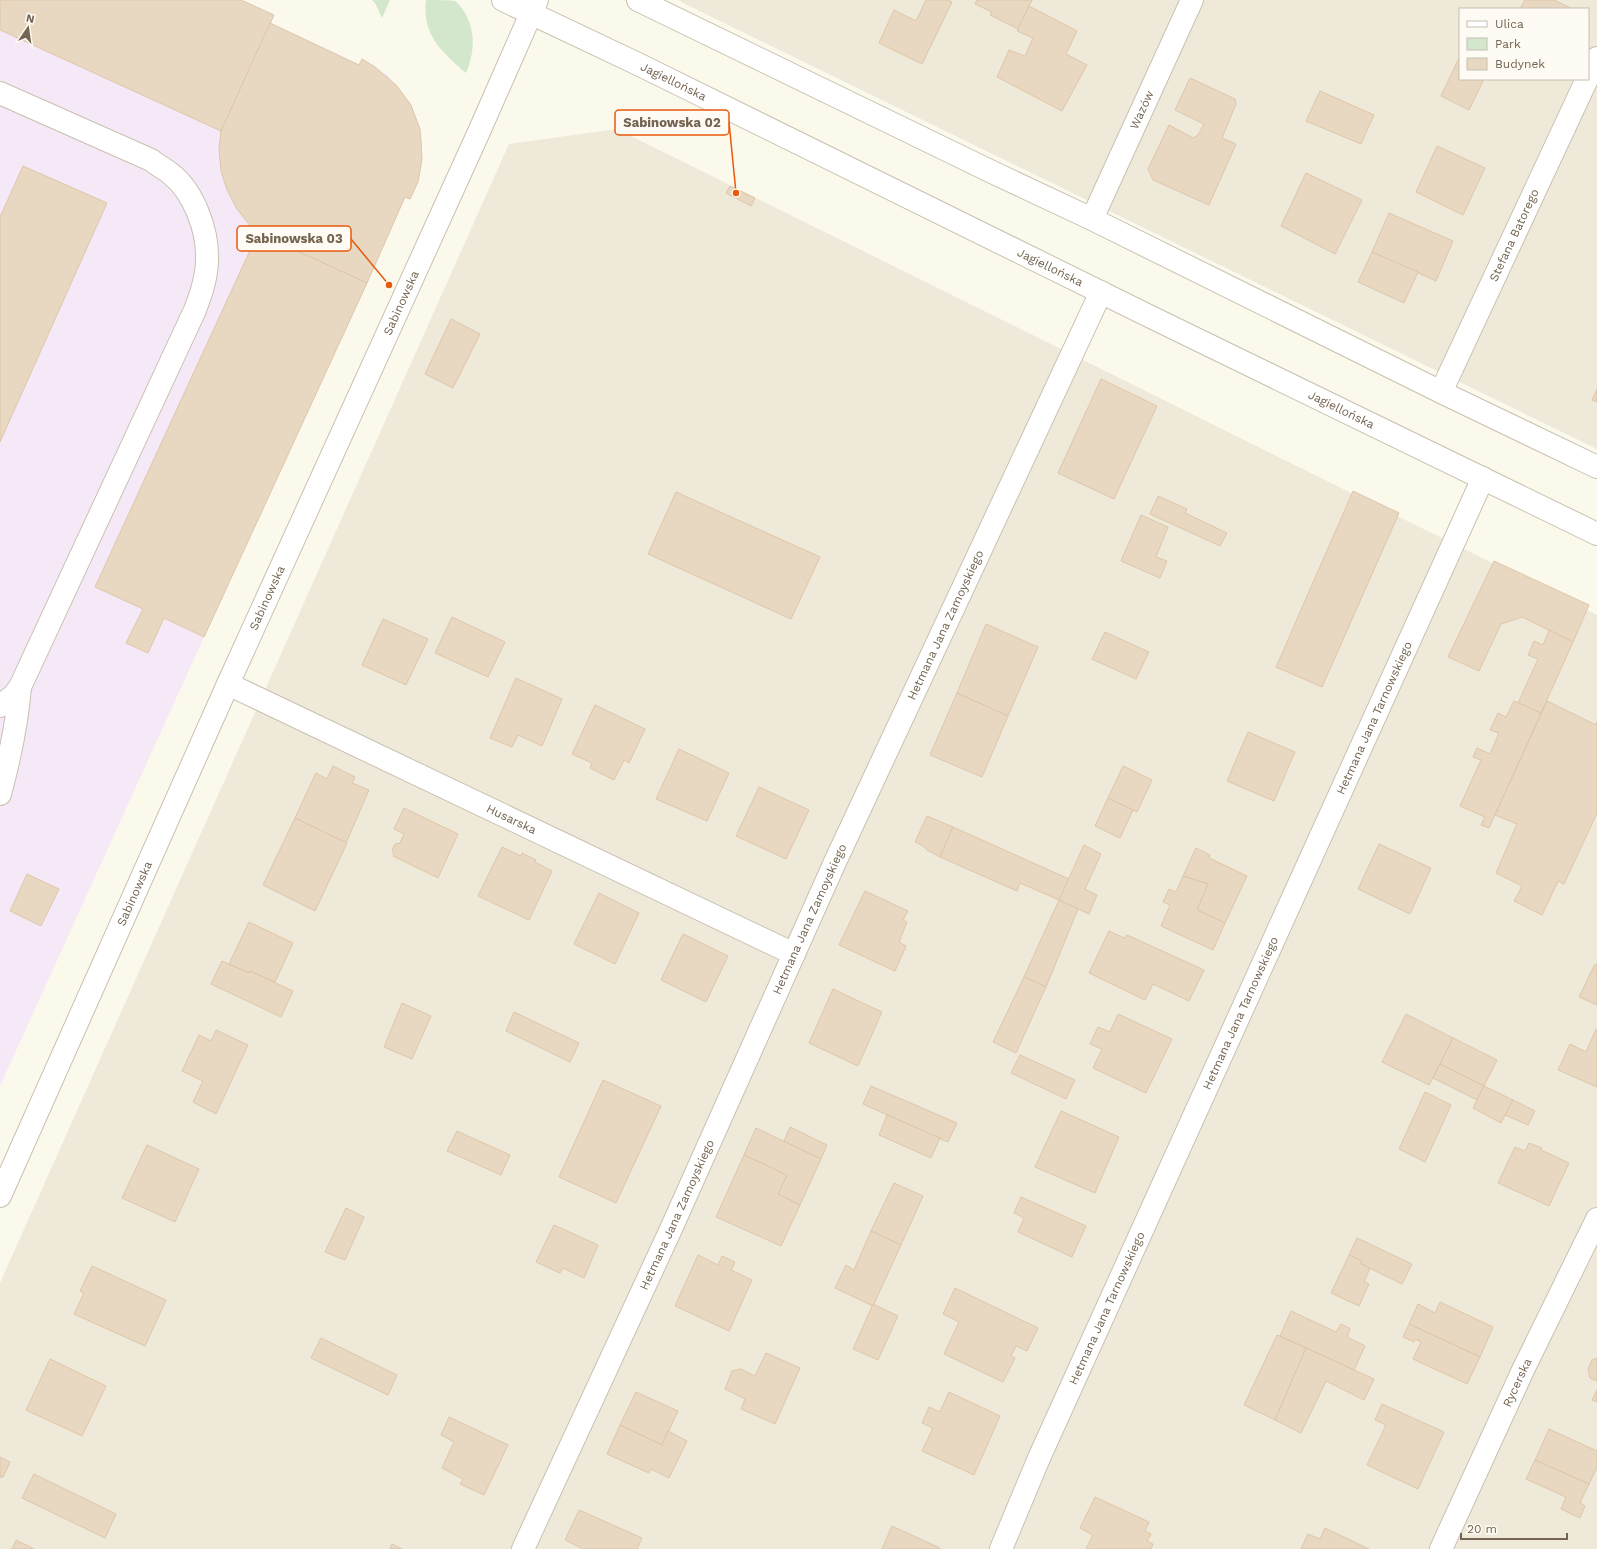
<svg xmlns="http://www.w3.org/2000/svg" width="1597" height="1549" viewBox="0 0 1597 1549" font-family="'Work Sans',sans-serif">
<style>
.residential{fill:#efe9d9;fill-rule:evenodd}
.education{fill:#f5e9f7}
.green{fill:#d2e7cc}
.building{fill:#e8d8c2;stroke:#dec6a9}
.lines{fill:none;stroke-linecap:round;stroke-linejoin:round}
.minor-casing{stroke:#cac0b0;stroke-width:24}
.minor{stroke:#fff;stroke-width:22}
.labels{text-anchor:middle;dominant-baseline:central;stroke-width:4;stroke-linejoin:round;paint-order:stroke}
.street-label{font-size:12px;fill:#746451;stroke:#fdfbf3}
.leader{fill:none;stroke:#e8590c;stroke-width:1.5}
.callout-dot{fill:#e8590c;stroke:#fdfbf3;stroke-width:1.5}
.callout{fill:#fdfbf3;stroke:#e8590c;stroke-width:1.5}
.callout-label{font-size:13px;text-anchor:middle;font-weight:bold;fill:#746451}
</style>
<rect width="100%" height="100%" fill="#fbf8ec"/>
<g class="residential">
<path d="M678 0H1597V449L685 4ZM1460 9H1588V79H1460Z"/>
<polygon points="617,129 1597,615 1597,1549 0,1549 0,1283 509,144"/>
</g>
<polygon class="education" points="0,0 241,0 274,15 271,23 359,65 362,59 387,75 396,85 411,105 420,129 422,159 418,182 410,199 405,197 367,283 204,637 0,1086"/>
<g class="green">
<polygon points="372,0 390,0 382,18 375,3"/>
<path d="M426 0C433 0 450 0 455 1 458 3 461 7 463 10 476 29 475 52 466 73 441 51 422 35 426 0Z"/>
</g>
<g class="building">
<polygon points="0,0 241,0 274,15 221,131 0,30"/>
<polygon points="926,0 948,0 952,2 922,64 879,43 894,10 916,21"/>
<polygon points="977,0 1032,0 1018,29 990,15 992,12 975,4"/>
<polygon points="1525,0 1554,0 1573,9 1520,9"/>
<polygon points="1029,6 1077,31 1066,54 1087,65 1062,111 997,77 1009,50 1025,56 1033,38 1017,31"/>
<polygon points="270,23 359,65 362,59 375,67 396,85 411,105 415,116 420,129 421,142 422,159 418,182 410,199 405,197 367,283 258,233 251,227 237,209 227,190 221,171 219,149 221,131"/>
<polygon points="1460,56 1460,79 1484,79 1469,110 1441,96"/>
<polygon points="1190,78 1235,99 1236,104 1222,138 1236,144 1209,205 1153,180 1148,169 1169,125 1193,138 1198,135 1204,124 1175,110"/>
<polygon points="1320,91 1374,115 1361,144 1306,121"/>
<polygon points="1437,146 1485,168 1463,215 1416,192"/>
<polygon points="23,166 107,203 0,442 0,217"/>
<polygon points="1306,173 1362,200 1335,254 1281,226"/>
<polygon points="730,186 755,198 751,206 726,193"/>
<polygon points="1389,213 1453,241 1436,281 1372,252"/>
<polygon points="258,233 367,283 204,637 164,618 148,653 126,643 143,609 95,587"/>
<polygon points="1372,252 1418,272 1404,303 1358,282"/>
<polygon points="451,319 480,334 453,388 425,374"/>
<polygon points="1101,379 1157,406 1114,499 1058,473"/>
<polygon points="1597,389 1597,402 1592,400"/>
<polygon points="1353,491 1399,513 1322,687 1276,667"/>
<polygon points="676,492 820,557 791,619 648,554"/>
<polygon points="1158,496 1187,509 1185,513 1227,533 1220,546 1150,514"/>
<polygon points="1141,515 1168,527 1156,557 1167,561 1160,578 1121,561"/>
<polygon points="1494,561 1589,605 1573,642 1522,617 1501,624 1479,671 1448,657"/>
<polygon points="452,617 505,642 488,677 435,653"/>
<polygon points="383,619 428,639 406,685 362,665"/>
<polygon points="986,624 1038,647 1008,716 957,693"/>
<polygon points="1549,630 1573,642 1541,713 1518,703 1538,659 1528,655 1534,641 1543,645"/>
<polygon points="1105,632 1149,652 1136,679 1092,659"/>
<polygon points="516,678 562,699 542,746 518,735 512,747 490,738"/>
<polygon points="957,693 1008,716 982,777 930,755"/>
<polygon points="1514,701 1541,713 1489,828 1481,825 1485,817 1460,806 1481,760 1473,757 1477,748 1490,754 1499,733 1490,730 1498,713 1506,717"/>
<polygon points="1547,701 1596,725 1597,722 1597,813 1564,884 1558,881 1542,915 1514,901 1522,886 1496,873 1517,824 1495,815"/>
<polygon points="595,705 645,729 629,763 624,760 614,780 590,768 592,763 572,754"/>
<polygon points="1248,732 1295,752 1274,801 1227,781"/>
<polygon points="679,749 729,773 707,821 656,799"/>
<polygon points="333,766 355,777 352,783 369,790 346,843 295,818 316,773 327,779"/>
<polygon points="1123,766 1152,780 1137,812 1108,798"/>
<polygon points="759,787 809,810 786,859 736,836"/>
<polygon points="1108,798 1133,810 1120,838 1095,826"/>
<polygon points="404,808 458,834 438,878 393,856 394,854 392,850 395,844 400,843 404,834 394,829"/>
<polygon points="927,816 953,827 940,857 927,850 923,846 915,842"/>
<polygon points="295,818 347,843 315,911 263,885"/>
<polygon points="953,827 1069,879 1059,900 1020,883 1017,891 940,857"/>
<polygon points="1379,844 1431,868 1410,914 1358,889"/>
<polygon points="1084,845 1101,854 1085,889 1097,895 1089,914 1059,900"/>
<polygon points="502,847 521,856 522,853 536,860 535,862 552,871 529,920 478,896"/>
<polygon points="1196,848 1210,855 1209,858 1247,876 1225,923 1197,910 1208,884 1183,876"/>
<polygon points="27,874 59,889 41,926 10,911"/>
<polygon points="1183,876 1208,884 1197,910 1225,923 1213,950 1161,926 1170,905 1163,902 1169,889 1176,892"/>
<polygon points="865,891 908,911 903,920 907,922 899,942 906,946 895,971 839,945"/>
<polygon points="599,893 639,913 615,964 574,944"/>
<polygon points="1059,900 1078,909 1046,987 1024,977"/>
<polygon points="249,922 293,943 275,982 250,971 249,973 229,964"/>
<polygon points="1109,931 1124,938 1127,935 1204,970 1189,1001 1153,984 1145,1000 1089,973"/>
<polygon points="683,934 728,956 706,1002 661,980"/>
<polygon points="222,961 249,973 250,971 293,991 281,1017 211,984"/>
<polygon points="1595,964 1597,965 1597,1005 1579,997"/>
<polygon points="1024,977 1046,987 1016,1053 993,1042"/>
<polygon points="833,989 882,1012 858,1066 809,1043"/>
<polygon points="402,1003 431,1016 412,1059 384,1047"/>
<polygon points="514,1012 579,1043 570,1062 506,1031"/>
<polygon points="1118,1014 1172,1039 1146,1093 1093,1068 1102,1049 1090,1044 1098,1027 1110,1032"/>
<polygon points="1406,1014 1453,1038 1429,1085 1382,1062"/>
<polygon points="1596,1029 1597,1030 1597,1087 1558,1070 1570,1044 1586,1052"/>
<polygon points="216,1030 248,1045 216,1114 193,1102 203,1081 182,1071 199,1035 211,1041"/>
<polygon points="1453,1038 1497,1060 1484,1086 1440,1064"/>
<polygon points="1020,1055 1075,1080 1066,1099 1011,1073"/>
<polygon points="1440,1064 1484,1086 1477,1100 1433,1078"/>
<polygon points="603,1080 661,1106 616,1203 559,1177"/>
<polygon points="871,1086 957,1123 948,1142 863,1104"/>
<polygon points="1484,1086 1513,1100 1501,1123 1473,1108"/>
<polygon points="1425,1092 1451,1105 1425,1162 1399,1149"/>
<polygon points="1513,1100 1535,1111 1528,1125 1505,1115"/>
<polygon points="1061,1111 1119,1137 1095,1193 1035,1167"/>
<polygon points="887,1115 940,1138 931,1158 879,1135"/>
<polygon points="790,1127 827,1145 821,1159 784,1141"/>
<polygon points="756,1128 821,1159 800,1205 778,1194 787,1175 744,1155"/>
<polygon points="457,1131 510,1155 501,1175 447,1151"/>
<polygon points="1529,1143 1542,1148 1541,1150 1569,1163 1549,1206 1498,1183 1515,1147 1525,1151"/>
<polygon points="147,1145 199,1169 175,1222 122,1198"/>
<polygon points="744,1155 787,1175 778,1194 800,1205 781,1246 716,1217"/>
<polygon points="894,1183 923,1196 901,1245 871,1231"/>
<polygon points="1021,1197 1086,1226 1072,1257 1018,1232 1024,1218 1014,1213"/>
<polygon points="346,1208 364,1217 345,1260 325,1252"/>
<polygon points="554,1225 598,1245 584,1278 563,1268 560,1273 536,1262"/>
<polygon points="871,1231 901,1245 873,1306 835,1288 846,1265 854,1270"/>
<polygon points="1357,1238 1412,1264 1402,1284 1361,1264 1362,1261 1349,1255"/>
<polygon points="698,1255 718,1265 722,1256 735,1262 731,1270 752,1280 729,1331 675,1306"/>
<polygon points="1349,1255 1362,1261 1361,1264 1370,1268 1364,1282 1369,1284 1359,1306 1331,1293"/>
<polygon points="92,1266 166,1300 145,1346 74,1314 84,1293 80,1291"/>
<polygon points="955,1288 1038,1328 1027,1351 1016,1346 1011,1356 1015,1358 1003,1382 944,1354 959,1322 943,1314"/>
<polygon points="1440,1302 1493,1327 1480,1357 1409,1324 1418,1304 1435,1313"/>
<polygon points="873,1304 898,1316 878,1360 853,1349"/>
<polygon points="1291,1311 1336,1332 1341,1324 1349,1328 1350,1329 1347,1337 1365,1346 1354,1370 1280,1336"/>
<polygon points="1409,1324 1480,1357 1467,1384 1413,1359 1421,1342 1415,1339 1414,1342 1403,1337"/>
<polygon points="1277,1335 1306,1348 1275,1420 1244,1405"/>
<polygon points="321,1338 397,1375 388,1395 311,1358"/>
<polygon points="1306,1348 1374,1379 1364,1400 1326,1381 1301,1433 1275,1420"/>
<polygon points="766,1353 800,1368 775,1424 741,1409 745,1399 725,1389 732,1371 741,1369 755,1376"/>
<polygon points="1597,1358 1597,1381 1590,1378 1588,1369 1592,1360"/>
<polygon points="50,1359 106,1386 82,1436 26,1410"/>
<polygon points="1597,1390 1597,1402 1592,1400"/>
<polygon points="636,1392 678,1411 662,1445 620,1425"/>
<polygon points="949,1392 1000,1416 974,1475 922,1451 933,1428 922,1423 929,1407 940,1412"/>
<polygon points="1382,1404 1444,1432 1418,1489 1367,1465 1386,1425 1375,1420"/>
<polygon points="449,1417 508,1445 484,1495 460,1484 463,1479 442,1468 454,1442 441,1435"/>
<polygon points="620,1425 662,1445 668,1431 687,1441 669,1478 651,1469 649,1473 607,1454"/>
<polygon points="1549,1429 1597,1451 1597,1467 1589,1484 1535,1460"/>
<polygon points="0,1457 10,1462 3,1477 0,1477"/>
<polygon points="1535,1460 1589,1484 1580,1503 1585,1506 1580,1518 1561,1509 1566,1497 1526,1479"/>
<polygon points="34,1474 116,1514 105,1538 22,1498"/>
<polygon points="1095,1497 1149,1522 1145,1531 1151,1534 1147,1541 1153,1544 1151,1549 1086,1549 1093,1535 1080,1528"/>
<polygon points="579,1510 642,1538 637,1549 583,1549 565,1540"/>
<polygon points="892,1526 940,1548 940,1549 882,1549"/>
<polygon points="1325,1528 1369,1549 1301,1549 1308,1534 1320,1539"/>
<polygon points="16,1540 34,1549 12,1549"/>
<polygon points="392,1544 402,1549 390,1549"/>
</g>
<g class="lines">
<defs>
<g id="minor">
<path id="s1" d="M503 0 640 65 1153 318 1597 534"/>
<polyline points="638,0 992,172 1092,219 1441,392 1597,467"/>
<polyline points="1588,77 1597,58"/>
<path d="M0 93 151 160C157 165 165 169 171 174 194 192 208 231 207 259 207 277 201 294 195 310L20 687 13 696 0 706"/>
<path id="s2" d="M1092 219 1192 0"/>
<path id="s3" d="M1441 392 1587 79"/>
<path id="s4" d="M228 684 794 954"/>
<path d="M0 794C10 757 17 725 20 687"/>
<path id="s5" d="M0 1196 228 684 478 134 537 0"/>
<path id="s6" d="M523 1549 671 1229 835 862 1101 292"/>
<path id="s7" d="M1001 1549 1039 1458 1483 478"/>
<path id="s8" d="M1441 1549 1523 1370 1597 1219"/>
</g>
</defs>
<use href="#minor" class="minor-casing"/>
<use href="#minor" class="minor"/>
</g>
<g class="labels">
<g class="street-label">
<text stroke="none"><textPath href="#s1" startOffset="189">Jagiellońska</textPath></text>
<text stroke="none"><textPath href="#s2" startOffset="120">Wazów</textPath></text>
<text stroke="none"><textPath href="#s3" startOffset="173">Stefana Batorego</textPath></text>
<text stroke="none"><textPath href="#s1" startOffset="609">Jagiellońska</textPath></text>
<text stroke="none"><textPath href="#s5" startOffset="979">Sabinowska</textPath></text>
<text stroke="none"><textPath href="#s1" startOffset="933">Jagiellońska</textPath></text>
<text stroke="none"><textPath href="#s5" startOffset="655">Sabinowska</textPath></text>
<text stroke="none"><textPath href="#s6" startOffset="1016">Hetmana Jana Zamoyskiego</textPath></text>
<text stroke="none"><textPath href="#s7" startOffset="911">Hetmana Jana Tarnowskiego</textPath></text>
<text stroke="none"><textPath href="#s4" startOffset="314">Husarska</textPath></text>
<text stroke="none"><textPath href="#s5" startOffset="331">Sabinowska</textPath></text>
<text stroke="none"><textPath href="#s6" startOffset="692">Hetmana Jana Zamoyskiego</textPath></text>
<text stroke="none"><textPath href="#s7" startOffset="587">Hetmana Jana Tarnowskiego</textPath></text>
<text stroke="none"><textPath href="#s6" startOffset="368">Hetmana Jana Zamoyskiego</textPath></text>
<text stroke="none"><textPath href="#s7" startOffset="263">Hetmana Jana Tarnowskiego</textPath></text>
<text stroke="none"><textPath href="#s8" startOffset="183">Rycerska</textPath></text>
</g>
</g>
<path class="leader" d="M736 193L729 122M389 285L351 239"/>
<g class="callout-dot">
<circle cx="736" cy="193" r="4"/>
<circle cx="389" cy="285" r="4"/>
</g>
<g class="callout">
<rect x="615" y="110" width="114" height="25" rx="4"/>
<rect x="237" y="226" width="114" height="25" rx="4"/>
</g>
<g class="callout-label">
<text x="672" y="127">Sabinowska 02</text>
<text x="294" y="243">Sabinowska 03</text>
</g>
<rect x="1459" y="8" width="130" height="72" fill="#fdfbf3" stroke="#c6bfb2"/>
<rect x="1467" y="21" width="20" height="6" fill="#ffffff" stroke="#c6bfb2"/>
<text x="1495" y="28" font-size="12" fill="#746451">Ulica</text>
<rect x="1467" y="38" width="20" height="12" fill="#d2e7cc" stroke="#c6bfb2"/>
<text x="1495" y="48" font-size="12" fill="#746451">Park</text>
<rect x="1467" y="58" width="20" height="12" fill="#e8d8c2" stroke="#c6bfb2"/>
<text x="1495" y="68" font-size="12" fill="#746451">Budynek</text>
<g transform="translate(28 28) rotate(13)" stroke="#fdfbf3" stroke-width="3" paint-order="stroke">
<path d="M0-3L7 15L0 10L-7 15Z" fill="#746451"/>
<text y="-6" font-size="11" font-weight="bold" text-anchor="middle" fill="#746451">N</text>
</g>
<path d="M1461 1533v6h106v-6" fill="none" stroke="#746451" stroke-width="2"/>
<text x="1467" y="1533" font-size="12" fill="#746451" stroke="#fdfbf3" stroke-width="3" paint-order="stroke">20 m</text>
</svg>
